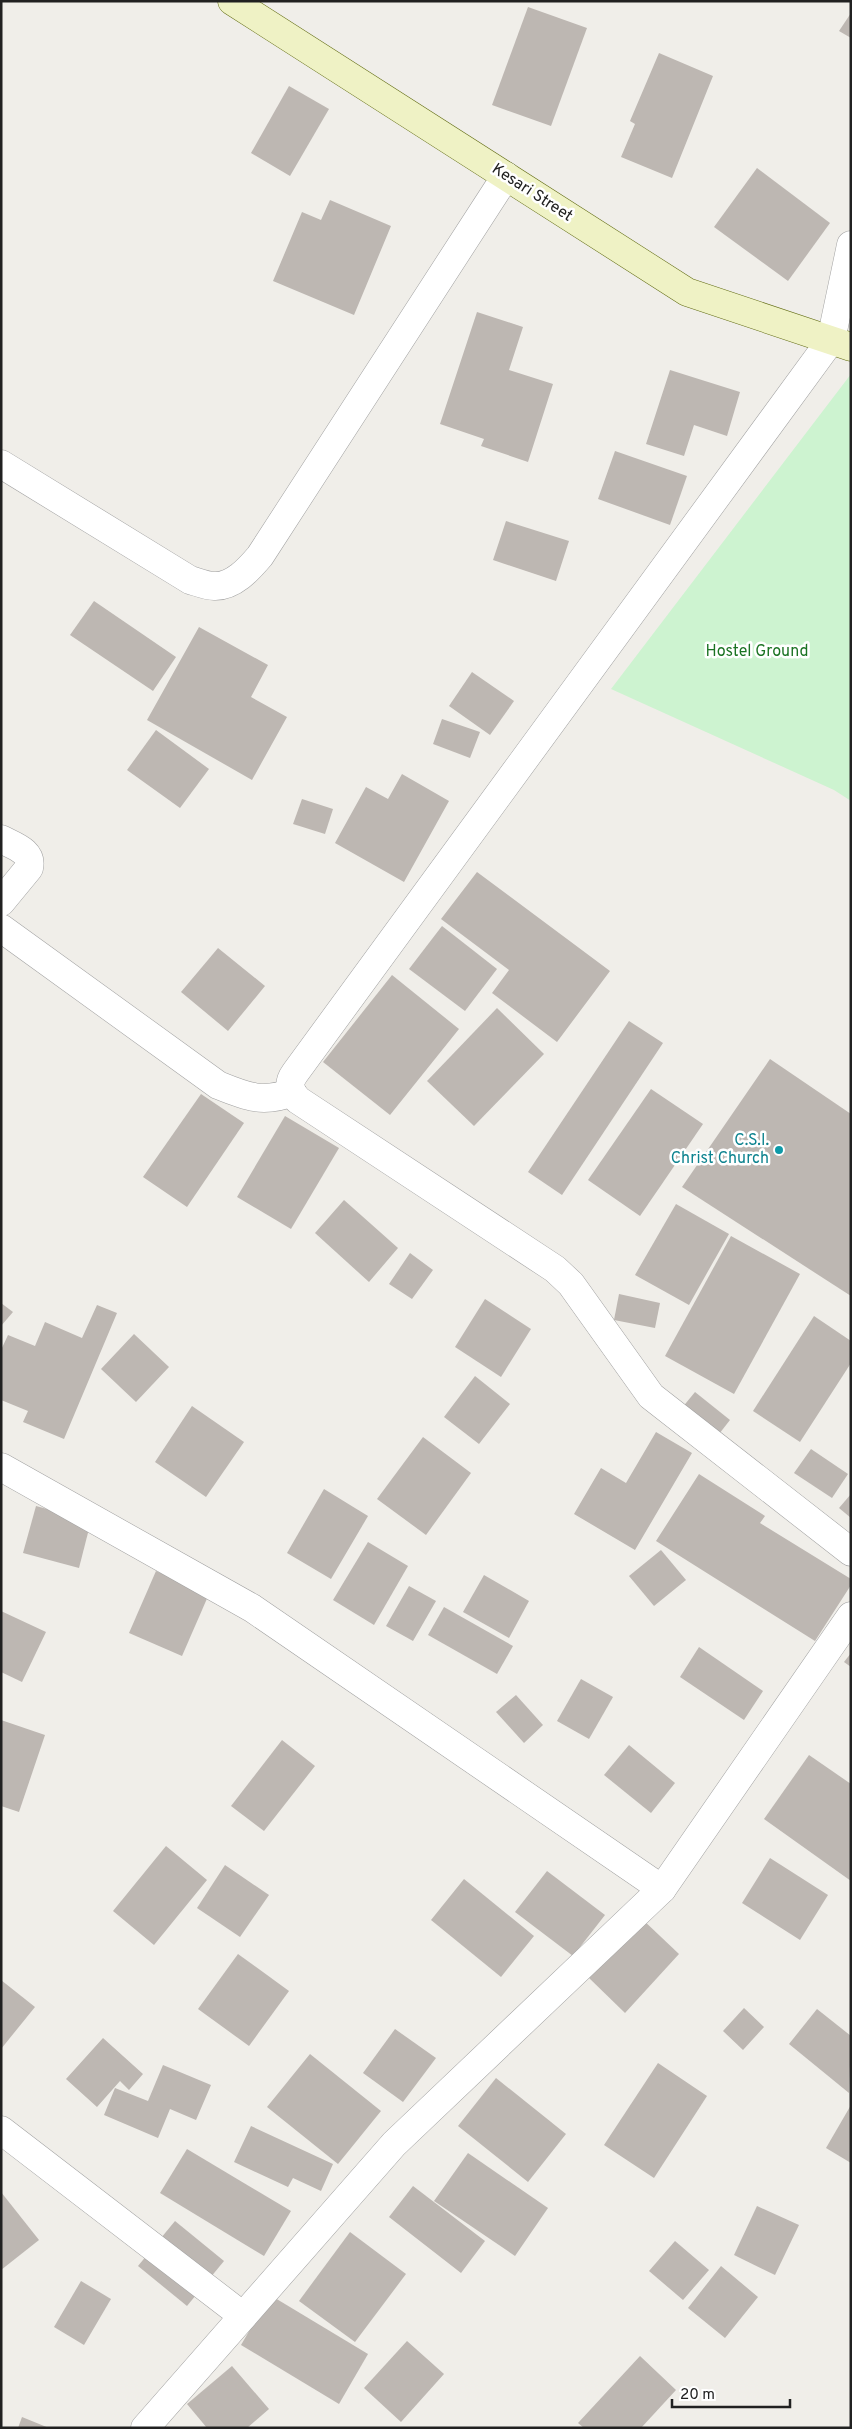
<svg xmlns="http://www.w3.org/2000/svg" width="852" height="2429" viewBox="0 0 852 2429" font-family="Overpass,sans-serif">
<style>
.park{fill:#cdf3d0}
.building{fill:#bdb7b2}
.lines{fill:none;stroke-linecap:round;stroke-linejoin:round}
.street-casing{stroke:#a2a2a2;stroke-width:29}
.secondary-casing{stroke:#626c14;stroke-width:29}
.street{stroke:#fff;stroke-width:28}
.secondary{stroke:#eff2c5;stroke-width:28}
.culture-dot{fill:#0f9aa8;stroke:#fff;stroke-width:2}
.labels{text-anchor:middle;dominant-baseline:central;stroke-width:5;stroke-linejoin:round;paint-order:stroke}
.street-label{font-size:16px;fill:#212121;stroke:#fff}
.park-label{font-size:16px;fill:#1b7323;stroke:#fff}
.culture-label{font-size:16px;fill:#0d838f;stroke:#fff;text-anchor:end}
</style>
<rect width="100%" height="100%" fill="#f0eee9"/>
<polygon class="park" points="851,374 851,801 834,790 611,689"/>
<g class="building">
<polygon points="528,7 587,28 551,126 492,105"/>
<polygon points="851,13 851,38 839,31"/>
<polygon points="659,53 713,76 672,178 621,157 635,124 630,121"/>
<polygon points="289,86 329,109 290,176 251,153"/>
<polygon points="757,168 830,223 788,281 714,227"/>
<polygon points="330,200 391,226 354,315 273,281 302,212 321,220"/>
<polygon points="477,312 523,327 509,370 553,384 528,462 481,446 484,439 440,424"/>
<polygon points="670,370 740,392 727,436 694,425 684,456 646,444"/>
<polygon points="615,451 687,476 670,525 598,499"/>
<polygon points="506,521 569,541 556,581 493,560"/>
<polygon points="94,601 176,657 153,691 70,635"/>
<polygon points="199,627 268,665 251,697 287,717 252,780 147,720"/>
<polygon points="472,672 514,701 490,735 449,706"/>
<polygon points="442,719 480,732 470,758 433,744"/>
<polygon points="156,730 209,769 180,808 127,770"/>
<polygon points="402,774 449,801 404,882 335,843 366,787 388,799"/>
<polygon points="302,799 333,809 325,834 293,824"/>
<polygon points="477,872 610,971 557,1042 492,993 509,970 441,919"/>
<polygon points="442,926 497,969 465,1011 409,969"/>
<polygon points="218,948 265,986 228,1031 181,992"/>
<polygon points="392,975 459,1029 390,1115 323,1062"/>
<polygon points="497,1008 544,1054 474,1126 427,1081"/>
<polygon points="629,1021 663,1043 562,1195 528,1172"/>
<polygon points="770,1059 851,1114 851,1296 682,1187"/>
<polygon points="651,1089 703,1124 640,1216 588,1180"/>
<polygon points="201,1094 244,1123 187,1207 143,1177"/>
<polygon points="285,1116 339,1148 291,1229 237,1197"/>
<polygon points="344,1200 398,1248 369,1282 315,1233"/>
<polygon points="676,1204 729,1234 689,1305 635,1275"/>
<polygon points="731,1236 800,1274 734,1394 665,1356"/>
<polygon points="410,1253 433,1270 412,1299 389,1284"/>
<polygon points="619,1294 660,1303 655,1328 614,1320"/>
<polygon points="485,1299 531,1329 501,1377 455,1347"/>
<polygon points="1,1303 13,1312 1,1326"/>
<polygon points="97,1305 117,1313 64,1439 23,1422 28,1411 1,1400 1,1350 8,1335 35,1346 45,1322 82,1338"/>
<polygon points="814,1316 851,1341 851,1363 800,1442 753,1411"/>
<polygon points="134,1334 169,1367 136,1402 101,1369"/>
<polygon points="475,1376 510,1404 479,1444 444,1417"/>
<polygon points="695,1392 730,1420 712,1443 677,1414"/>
<polygon points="192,1406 244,1442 206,1497 155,1462"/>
<polygon points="656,1432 692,1453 635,1550 574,1514 601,1468 626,1483"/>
<polygon points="423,1437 471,1473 426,1535 377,1499"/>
<polygon points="811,1449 848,1474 832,1498 794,1473"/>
<polygon points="699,1474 765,1516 760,1523 851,1579 851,1585 815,1641 656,1541"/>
<polygon points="324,1489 368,1516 331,1579 287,1553"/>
<polygon points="851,1494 851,1518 839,1508"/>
<polygon points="36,1506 91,1521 79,1568 23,1553"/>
<polygon points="368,1542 408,1566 374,1625 333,1600"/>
<polygon points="661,1550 686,1580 654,1606 629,1576"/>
<polygon points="156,1571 209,1594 182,1656 129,1633"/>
<polygon points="484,1575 529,1601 509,1638 463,1612"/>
<polygon points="409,1586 436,1601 413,1641 386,1626"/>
<polygon points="444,1607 513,1646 497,1674 428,1635"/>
<polygon points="1,1611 46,1632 22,1682 1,1672"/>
<polygon points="699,1647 763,1691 744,1720 680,1677"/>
<polygon points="851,1653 851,1667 844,1662"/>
<polygon points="581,1679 613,1697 589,1739 557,1721"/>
<polygon points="516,1695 543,1725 524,1743 496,1712"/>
<polygon points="1,1720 45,1735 19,1812 1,1806"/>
<polygon points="282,1740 315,1766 264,1831 231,1806"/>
<polygon points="629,1745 675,1783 651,1813 604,1775"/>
<polygon points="809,1755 851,1784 851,1881 764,1819"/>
<polygon points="166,1846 207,1880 154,1945 113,1911"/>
<polygon points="770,1858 828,1895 800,1940 742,1903"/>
<polygon points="225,1865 269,1895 240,1937 197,1908"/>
<polygon points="547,1871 605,1915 573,1956 515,1912"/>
<polygon points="464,1879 534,1936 501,1977 431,1920"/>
<polygon points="641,1918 679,1954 625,2013 587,1976"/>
<polygon points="238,1954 289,1991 249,2046 198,2009"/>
<polygon points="1,1980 35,2007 1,2049"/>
<polygon points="744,2008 764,2027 743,2050 723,2031"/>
<polygon points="817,2009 851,2036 849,2093 789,2044"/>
<polygon points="395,2029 436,2058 403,2102 363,2073"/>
<polygon points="103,2038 143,2074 129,2090 120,2081 97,2107 66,2079"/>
<polygon points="310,2054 381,2111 338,2164 267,2107"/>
<polygon points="658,2063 707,2096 654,2178 604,2145"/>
<polygon points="163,2065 211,2085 196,2120 170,2109 158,2138 104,2115 115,2088 148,2101"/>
<polygon points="496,2078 566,2134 528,2182 458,2126"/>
<polygon points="851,2105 851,2163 826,2148"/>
<polygon points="251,2126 333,2164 321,2191 293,2178 288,2187 234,2162"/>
<polygon points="187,2149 291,2211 264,2256 160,2193"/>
<polygon points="468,2153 548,2208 515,2256 434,2201"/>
<polygon points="413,2186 485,2241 461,2273 389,2217"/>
<polygon points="1,2192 39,2240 1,2270"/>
<polygon points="757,2206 799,2225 775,2275 734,2255"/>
<polygon points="175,2221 224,2261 187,2306 138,2266"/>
<polygon points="350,2232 406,2274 355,2342 299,2301"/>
<polygon points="675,2241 709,2270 683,2300 649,2271"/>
<polygon points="721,2266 758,2297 725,2338 688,2308"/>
<polygon points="81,2281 111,2299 84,2345 54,2327"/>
<polygon points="270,2295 368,2354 339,2404 241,2345"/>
<polygon points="407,2341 444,2374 401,2422 364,2388"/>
<polygon points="640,2356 676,2390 641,2428 584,2428 578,2423"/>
<polygon points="232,2366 269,2409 247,2428 207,2428 187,2404"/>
<polygon points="22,2417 49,2428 18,2428"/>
</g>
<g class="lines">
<defs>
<g id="street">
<path d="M851 245 831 340 295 1073C287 1084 290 1091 298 1100L555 1269 571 1284 651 1396 851 1552"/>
<path d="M1 464 190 580C197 582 207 586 214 586 233 587 249 569 260 556L506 176"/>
<path d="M1 839C14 846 33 851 29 868L1 902"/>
<path d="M1 928 218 1085C245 1096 263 1104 292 1092"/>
<polyline points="1,1467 252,1608 662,1889"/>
<polyline points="1,2130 243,2316"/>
<polyline points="145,2428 394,2144 662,1889 851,1616"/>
</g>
<polyline id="secondary" points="232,1 687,292 851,347"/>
</defs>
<use href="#street" class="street-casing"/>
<use href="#secondary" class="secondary-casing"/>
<use href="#street" class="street"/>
<use href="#secondary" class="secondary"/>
</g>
<circle class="culture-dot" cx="779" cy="1150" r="5"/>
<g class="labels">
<g class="street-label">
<text transform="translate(532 193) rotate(33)">Kesari Street</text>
</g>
<g class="park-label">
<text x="757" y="652">Hostel Ground</text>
</g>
<g class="culture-label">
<text x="769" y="1141">C.S.I.<tspan x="769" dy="18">Christ Church</tspan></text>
</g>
</g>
<rect width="852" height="2429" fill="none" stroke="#212121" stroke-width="5"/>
<path d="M672 2399v8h118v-8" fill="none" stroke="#212121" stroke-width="2.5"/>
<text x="680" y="2399" font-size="15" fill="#212121" stroke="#ffffff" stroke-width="4" paint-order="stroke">20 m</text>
</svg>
